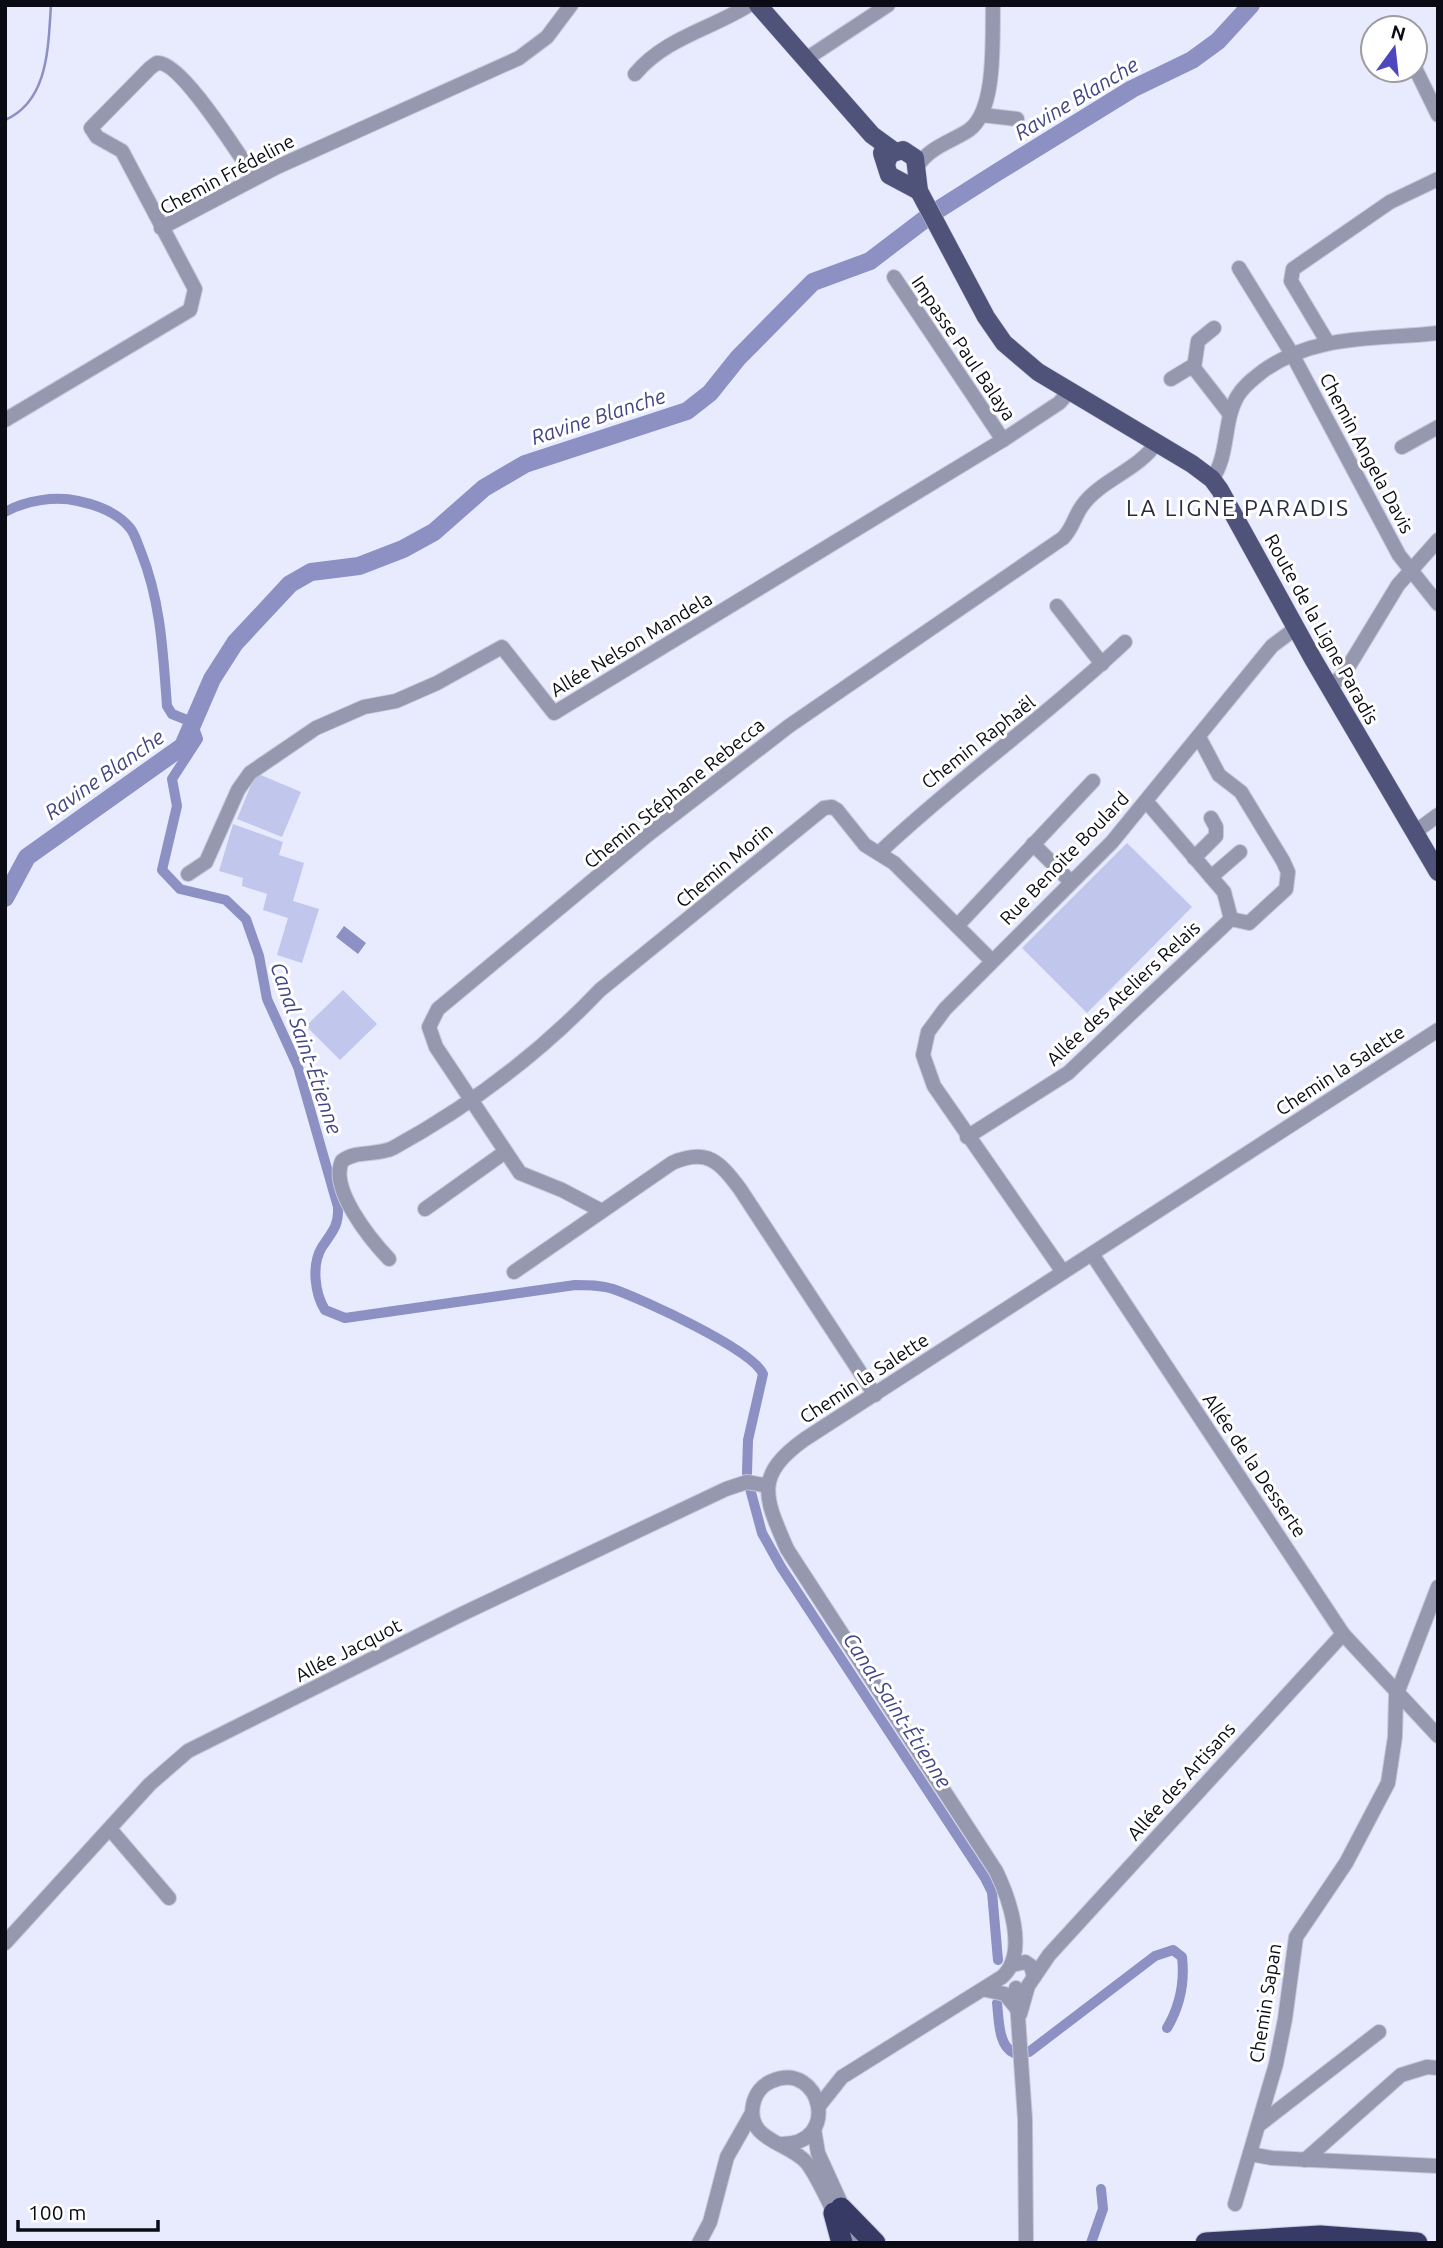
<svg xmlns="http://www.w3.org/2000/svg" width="1443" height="2248" viewBox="0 0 1443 2248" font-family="Ubuntu,sans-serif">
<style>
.green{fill:#c1c6ed}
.water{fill:#8c90c3}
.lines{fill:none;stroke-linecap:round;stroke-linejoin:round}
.stream{stroke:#8c90c3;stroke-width:2.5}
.canal{stroke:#8c90c3;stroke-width:10}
.river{stroke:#8c90c3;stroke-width:18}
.minor-casing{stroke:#c4c6d9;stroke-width:16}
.major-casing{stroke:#c4c6d9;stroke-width:19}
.highway-casing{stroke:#c4c6d9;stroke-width:23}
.minor{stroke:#9598ae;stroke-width:14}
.major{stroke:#4f5379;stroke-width:18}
.highway{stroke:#383a66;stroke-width:21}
.labels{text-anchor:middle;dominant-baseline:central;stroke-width:6;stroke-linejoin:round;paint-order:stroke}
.street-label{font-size:19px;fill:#0a0b15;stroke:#fff}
.water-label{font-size:21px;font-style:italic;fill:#434585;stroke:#fff}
.quarter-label{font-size:23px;letter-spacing:2px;fill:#292b43;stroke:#fff}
</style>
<rect width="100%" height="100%" fill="#e8eafe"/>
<g class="green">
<polygon points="256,773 301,792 282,837 237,819"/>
<polygon points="233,824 283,842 279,855 304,863 293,901 319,909 302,963 277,955 288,918 263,910 267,894 242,886 243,878 219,871"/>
<polygon points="1127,843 1192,907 1087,1013 1022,948"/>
<polygon points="343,990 377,1024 340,1060 306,1026"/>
</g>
<polygon class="water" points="344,926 366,943 358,954 336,937"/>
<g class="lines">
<path class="stream" d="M5 120C49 101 48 46 51 5"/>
<g class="canal">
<path d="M5 512C26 500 56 496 78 501 97 505 117 512 130 528 135 534 138 545 141 552 161 602 163 653 167 706L172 714 192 722 198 739 172 779 177 806 162 870 180 889 226 900 246 919 259 956 267 999 298 1067 338 1207C339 1226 332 1232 322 1247 311 1265 315 1294 325 1310L345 1318 575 1285C588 1285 601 1285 613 1289 642 1299 752 1349 763 1374L748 1440 747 1473"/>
<polyline points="749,1485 762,1533 781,1567 985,1878 992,1892 998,1960"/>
<path d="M997 2003C999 2019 998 2046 1014 2053"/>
<path d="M1029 2052 1155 1956 1173 1950 1182 1957C1185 1983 1180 2006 1167 2028"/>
<polyline points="1091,2243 1103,2209 1101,2189"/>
</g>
<polyline class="river" points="5,898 27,857 183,746 212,679 235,643 290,584 311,572 359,566 403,549 434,532 484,488 525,464 687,411 710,393 738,358 813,282 870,261 933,213 996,173 1132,89 1192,60 1218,41 1251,5"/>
<defs>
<g id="minor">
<polyline points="1394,25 1396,28"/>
<polyline points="806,59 888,5"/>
<polyline points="1415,68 1438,115"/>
<path d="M635 74C665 38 711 29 749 5"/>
<polyline points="982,115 1017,119"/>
<path d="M917 167C929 147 951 142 969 130 997 110 992 37 993 5"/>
<polyline points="161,228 277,167 519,58 547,37 571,5"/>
<polyline points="1239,268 1292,354 1399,555 1438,604"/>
<polyline points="894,277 1003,440"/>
<polyline points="1214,328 1198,341 1194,368 1229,413"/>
<polyline points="1328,343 1291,281 1293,269 1390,202 1438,179"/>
<polyline points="1171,379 1194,365"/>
<path d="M5 420 190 310 195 289 122 151 97 137 91 128 150 68 157 63C181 60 240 157 255 178"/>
<polyline points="1402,447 1438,427"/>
<path d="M1212 479C1229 456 1223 422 1237 397 1243 386 1253 379 1263 371 1316 333 1377 340 1438 333"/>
<polyline points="1057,606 1102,664"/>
<polyline points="1330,687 1344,674 1398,585 1438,540"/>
<polyline points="1199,737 1219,775 1241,792 1283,861 1288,872 1286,889 1249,923 1231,919"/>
<polyline points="1146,801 1224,892 1231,919"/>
<polyline points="1415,832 1438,815"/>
<polyline points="1033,844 1071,882"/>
<path d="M879 853C958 778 1046 717 1125 642"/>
<polyline points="1194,858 1216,836 1216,827 1211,818"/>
<polyline points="188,874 206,862 238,790 250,773 316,728 364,707 396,701 437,683 502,647 554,713 1003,440 1059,403 1070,391"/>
<polyline points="1211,877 1240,852"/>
<polyline points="957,926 1093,781"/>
<polyline points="967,1137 1068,1073 1231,919"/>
<polyline points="425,1209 505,1152"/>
<path d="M600 1210 562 1190 520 1173 436 1047 429 1027 438 1009 645 837 789 726 1063 538C1073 528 1074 517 1082 506 1100 480 1139 470 1157 442"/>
<polyline points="1092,1254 1343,1634 1438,1736"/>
<path d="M389 1259C371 1240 329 1189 342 1161 356 1150 377 1156 393 1148 470 1106 540 1053 600 990L824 808 832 807 837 810 865 845 894 863 991 960"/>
<path d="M514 1272 672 1163C707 1148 719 1161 740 1189L875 1395"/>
<polyline points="1063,1272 934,1086 923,1055 928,1032 945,1009 1112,842 1272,646 1296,628"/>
<polyline points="110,1829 169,1898"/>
<polyline points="5,1943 150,1784 188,1751 462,1614 726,1489 747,1482 768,1486"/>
<polyline points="1012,1965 1025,1962 1031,1966 1034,1977"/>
<polyline points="1016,1988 1025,2119 1026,2243"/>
<polyline points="986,1990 1005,1994 1018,2010"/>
<polyline points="1020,2014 1028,1986 1049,1955 1343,1634"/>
<path d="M819 2106 842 2077 1002 1977C1029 1953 1009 1898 996 1871L787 1549C765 1498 753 1476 805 1439L1438 1030"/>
<polyline points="1259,2125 1379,2032"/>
<polyline points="814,2129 818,2153 859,2243"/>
<path d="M781 2144C842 2145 821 2060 772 2081 762 2085 755 2094 753 2105 746 2141 789 2142 807 2163 819 2179 828 2202 838 2220"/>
<polyline points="1250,2154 1272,2158 1438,2166"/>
<polyline points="1305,2160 1401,2075 1427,2067 1438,2068"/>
<polyline points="1235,2204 1276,2064 1285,2019 1296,1937 1346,1863 1388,1783 1395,1737 1396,1696 1438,1587"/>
<polyline points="699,2243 710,2222 727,2157 752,2113"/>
</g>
<g id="major">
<polyline points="758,5 872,135 894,151"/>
<polyline points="882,153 889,175 919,191"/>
<polyline points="886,164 890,154 903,150 915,158 919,191 986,317 1004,343 1038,372 1192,464 1212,479 1220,490 1313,659 1438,872"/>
</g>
<g id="highway">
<polyline points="841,2208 875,2243"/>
<polyline points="834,2213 842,2243"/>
<polyline points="1206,2243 1320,2236 1417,2243"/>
</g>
</defs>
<use href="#minor" class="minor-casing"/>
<use href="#major" class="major-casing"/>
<use href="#highway" class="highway-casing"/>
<use href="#minor" class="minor"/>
<use href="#major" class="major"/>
<use href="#highway" class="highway"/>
</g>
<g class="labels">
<g class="street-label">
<text transform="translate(227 174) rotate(-28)">Chemin Frédeline</text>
<text transform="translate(964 348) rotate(56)">Impasse Paul Balaya</text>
<text transform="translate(1367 453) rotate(62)">Chemin Angela Davis</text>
<text transform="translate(1322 629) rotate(61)">Route de la Ligne Paradis</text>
<text transform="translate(631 644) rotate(-31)">Allée Nelson Mandela</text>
<text transform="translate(978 742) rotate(-38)">Chemin Raphaël</text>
<text transform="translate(674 793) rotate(-39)">Chemin Stéphane Rebecca</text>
<text transform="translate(1064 858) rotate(-46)">Rue Benoite Boulard</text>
<text transform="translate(724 865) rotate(-40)">Chemin Morin</text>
<text transform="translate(1123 993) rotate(-43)">Allée des Ateliers Relais</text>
<text transform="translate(1340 1070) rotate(-33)">Chemin la Salette</text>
<text transform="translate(864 1378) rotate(-33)">Chemin la Salette</text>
<text transform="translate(1255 1465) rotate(56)">Allée de la Desserte</text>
<text transform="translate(348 1650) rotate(-27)">Allée Jacquot</text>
<text transform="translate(1181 1781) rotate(-48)">Allée des Artisans</text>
<text transform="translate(1265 2003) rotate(-81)">Chemin Sapan</text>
</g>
<g class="water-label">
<text transform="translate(1076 98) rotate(-31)">Ravine Blanche</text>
<text transform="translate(598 416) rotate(-18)">Ravine Blanche</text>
<text transform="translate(104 774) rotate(-35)">Ravine Blanche</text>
<text transform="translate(307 1048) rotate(71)">Canal Saint-Étienne</text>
<text transform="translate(898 1710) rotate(57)">Canal Saint-Étienne</text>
</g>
<g class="quarter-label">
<text x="1238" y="507">LA LIGNE PARADIS</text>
</g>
</g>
<rect width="1443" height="2248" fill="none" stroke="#0a0b15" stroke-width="14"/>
<g transform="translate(1394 49) rotate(15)"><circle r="33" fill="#ffffff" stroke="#9d9da1" stroke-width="2"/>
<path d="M0-5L12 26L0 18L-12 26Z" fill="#4e46bd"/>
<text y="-10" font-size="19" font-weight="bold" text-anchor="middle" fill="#0a0b15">N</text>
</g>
<path d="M18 2220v10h140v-10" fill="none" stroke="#0a0b15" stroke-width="3.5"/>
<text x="28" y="2220" font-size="21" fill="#0a0b15" stroke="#ffffff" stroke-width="5" paint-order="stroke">100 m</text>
</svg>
